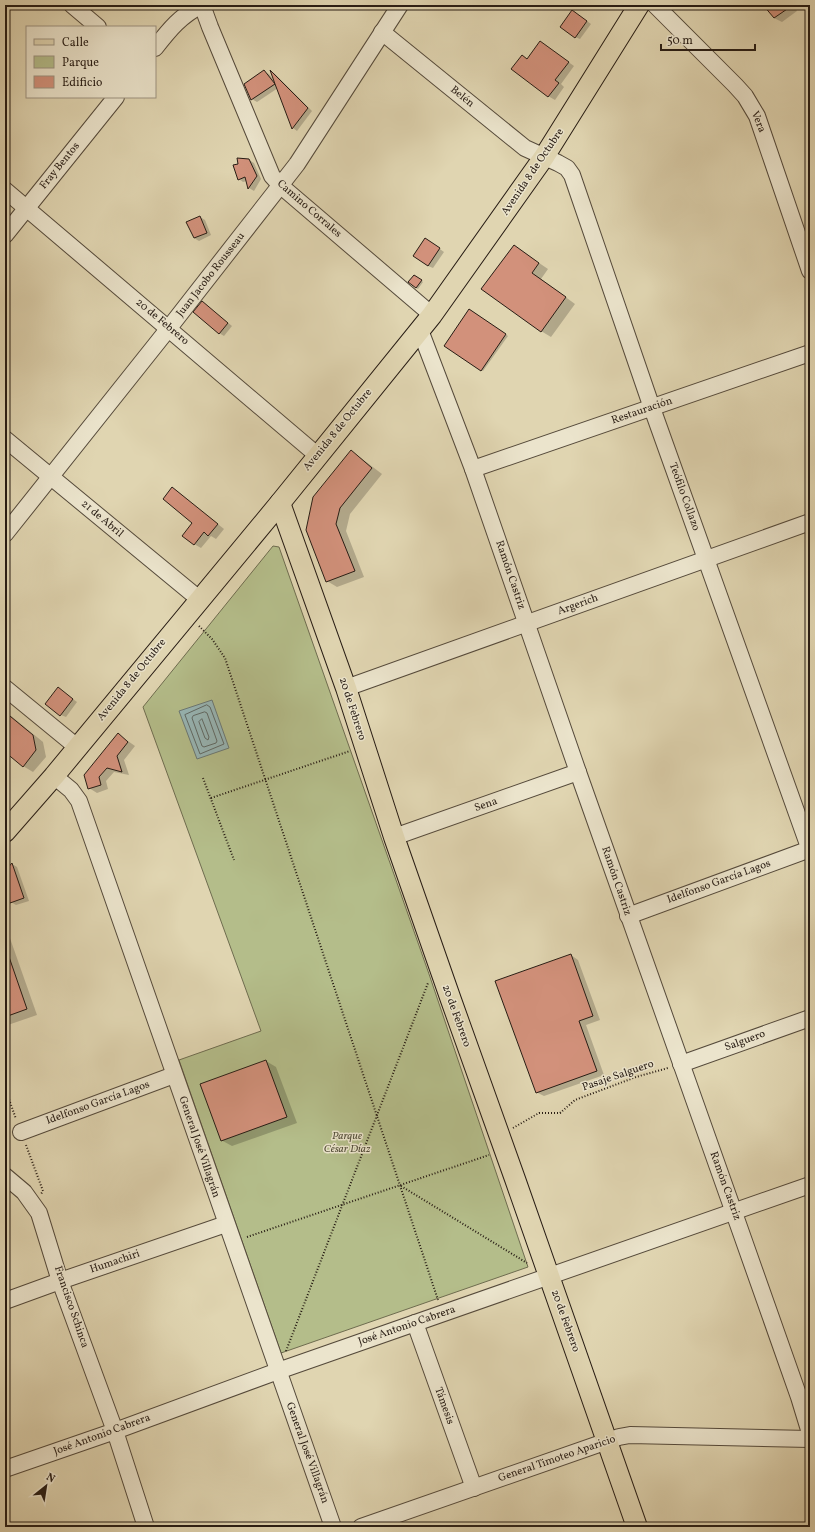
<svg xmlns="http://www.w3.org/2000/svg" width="815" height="1532" viewBox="0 0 815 1532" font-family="Vollkorn,serif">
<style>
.green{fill:#b4bd8a;stroke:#6e6c4f}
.water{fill:#97b6b6;stroke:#6a7875}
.shadow{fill:#0003}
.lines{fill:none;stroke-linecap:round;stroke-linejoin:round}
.shore{stroke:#5f6965;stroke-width:1}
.building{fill:#d2917b;stroke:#271c14}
.minor-casing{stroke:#554a3b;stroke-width:18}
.major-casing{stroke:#271c14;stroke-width:22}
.path{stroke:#271c14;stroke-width:2;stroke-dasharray:1 2;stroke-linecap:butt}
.minor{stroke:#ebe4cc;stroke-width:16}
.major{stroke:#e0d5b1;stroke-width:20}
.labels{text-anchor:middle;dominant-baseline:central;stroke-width:3;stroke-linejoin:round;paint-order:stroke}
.street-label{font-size:11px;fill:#271c14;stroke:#ebe4cc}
.park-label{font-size:11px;font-style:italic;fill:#514c37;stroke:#ebe4cc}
</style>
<rect width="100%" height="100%" fill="#e0d5b1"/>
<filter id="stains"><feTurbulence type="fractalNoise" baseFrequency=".005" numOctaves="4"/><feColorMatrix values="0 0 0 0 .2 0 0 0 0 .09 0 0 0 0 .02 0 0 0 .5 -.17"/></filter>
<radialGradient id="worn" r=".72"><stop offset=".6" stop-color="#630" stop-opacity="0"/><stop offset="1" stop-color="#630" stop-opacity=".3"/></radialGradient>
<polygon class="green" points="273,546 279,547 429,974 528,1267 281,1353 179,1060 261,1031 143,707"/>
<polygon class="water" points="212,700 229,748 197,759 179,711"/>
<g class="shadow">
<polygon points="764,5 793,5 797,11 782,22 774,18"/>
<polygon points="577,14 591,24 580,39 575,37"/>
<polygon points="540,42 574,66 561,84 564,87 555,100 548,96 522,56 528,59"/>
<polygon points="264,72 269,74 275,82 272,72 275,74 312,111 297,131 293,128 278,88 257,102 252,99"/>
<polygon points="249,160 254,163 261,179 254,191 249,188 247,181 243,182 239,179"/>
<polygon points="200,217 205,220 211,235 199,241 194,238"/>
<polygon points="430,242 444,252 433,268 428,266"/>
<polygon points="514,246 548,269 541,279 575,304 551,337 541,331"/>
<polygon points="416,277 423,282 418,289 416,288"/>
<polygon points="202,302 232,326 224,336 219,333"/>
<polygon points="470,310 508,336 483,371 446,346"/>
<polygon points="351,452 361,458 382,474 350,514 346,531 364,577 337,587 327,581 307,530"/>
<polygon points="172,489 179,493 224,529 216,539 211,536 201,548 194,544 194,523"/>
<polygon points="59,689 77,702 66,717 61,715"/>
<polygon points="5,711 43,742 46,757 33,772 23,766 5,751"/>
<polygon points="118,734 135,746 124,760 129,775 114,772 106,781 108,789 97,793 89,788"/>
<polygon points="12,864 17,867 29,901 16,905 11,902 5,886 5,873"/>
<polygon points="5,924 37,1015 5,1026"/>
<polygon points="571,955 578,960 600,1020 586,1025 604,1075 544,1096 536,1092"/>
<polygon points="266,1061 276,1067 297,1123 232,1146 221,1140"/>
</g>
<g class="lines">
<g class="shore">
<polygon points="207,705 210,707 224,744 200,754 185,715"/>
<polygon points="205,712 207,713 217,741 216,743 204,747 202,746 192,718 193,716"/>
<polygon points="202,719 209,737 208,740 205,738 199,722"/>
</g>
</g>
<g class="building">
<polygon points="763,5 793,5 774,18"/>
<polygon points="572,10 587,21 575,38 560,27"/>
<polygon points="540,41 569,62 555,80 559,83 548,97 511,69 522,55 527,59"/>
<polygon points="264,70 275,84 251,100 244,84"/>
<polygon points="270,70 308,108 292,129 275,84"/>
<polygon points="237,158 249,159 257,176 248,189 245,177 238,180 233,165 238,164"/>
<polygon points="200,216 207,233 194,238 186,222"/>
<polygon points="425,238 440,248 428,266 413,256"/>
<polygon points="514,245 539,263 532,273 566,297 541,332 481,289"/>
<polygon points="414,275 422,280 416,288 408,282"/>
<polygon points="202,301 228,323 219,334 193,312"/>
<polygon points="469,309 506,334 481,371 444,346"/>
<polygon points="351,450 372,468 340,508 336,524 355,571 326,582 306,530 313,497"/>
<polygon points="172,487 218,524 208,536 204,532 194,545 182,536 192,523 163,499"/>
<polygon points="58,687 73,699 60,716 45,704"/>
<polygon points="5,712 33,735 36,750 23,767 5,752"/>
<polygon points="118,733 128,742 117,756 122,772 107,768 99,777 101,785 88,789 84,775"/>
<polygon points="12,863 24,898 10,903 5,889 5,871"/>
<polygon points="5,951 7,951 27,1009 5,1017"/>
<polygon points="571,954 593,1016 579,1021 597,1071 536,1093 495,981"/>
<polygon points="266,1060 287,1117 221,1141 200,1084"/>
</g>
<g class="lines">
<defs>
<g id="minor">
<polyline points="72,5 98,27"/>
<polyline points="202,5 210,27 272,176 281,186 432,315"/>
<polyline points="655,5 735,85 745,96 757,116 810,271"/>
<polyline points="382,32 525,148 558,163 567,168 572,175 652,408 810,850"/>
<path d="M155 48C169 30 181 15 202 5"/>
<polyline points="5,190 317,455"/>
<polyline points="5,235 116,97"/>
<polyline points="420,330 473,469 578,772 738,1224 799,1397 810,1433"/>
<polyline points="5,439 199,599"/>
<polyline points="473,469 810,353"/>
<polyline points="5,534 169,328 297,164 400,5"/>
<polyline points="5,688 77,747"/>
<polyline points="346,688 810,522"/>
<polyline points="54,776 71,790 79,801 333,1527"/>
<polyline points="394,837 578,772"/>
<polyline points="628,916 810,849"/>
<polyline points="681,1064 810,1018"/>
<polyline points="21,1132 174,1075"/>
<polyline points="5,1176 24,1192 39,1213 60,1281 115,1431 146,1527"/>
<polyline points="5,1301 60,1281 226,1224"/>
<polyline points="415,1323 474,1488"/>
<polyline points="5,1469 115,1431 278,1371 810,1185"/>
<polyline points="361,1527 619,1437 630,1435 810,1439"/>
</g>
<g id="major">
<polyline points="280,503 346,688 394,837 451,1000 515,1179 637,1527"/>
<polyline points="5,832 54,776 280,503 432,315 544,157 639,5"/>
</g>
</defs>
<use href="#minor" class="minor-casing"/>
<use href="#major" class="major-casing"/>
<g class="path">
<polyline points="199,626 212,639 225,658 438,1300"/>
<polyline points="203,778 234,860"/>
<polyline points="211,798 350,751"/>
<polyline points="5,1088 16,1119"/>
<polyline points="513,1128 539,1113 560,1113 575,1100 636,1077 668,1068"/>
<polyline points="26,1145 43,1191 41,1194"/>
<polyline points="401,1186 527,1263"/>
<polyline points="247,1237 489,1155"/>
<polyline points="286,1351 428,983"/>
</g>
<use href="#minor" class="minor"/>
<use href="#major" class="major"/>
</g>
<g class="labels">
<g class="street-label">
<text transform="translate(462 97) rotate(39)">Belén</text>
<text transform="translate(758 122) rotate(68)">Vera</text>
<text transform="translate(60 166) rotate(-51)">Fray Bentos</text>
<text transform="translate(533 172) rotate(-56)">Avenida 8 de Octubre</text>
<text transform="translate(309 209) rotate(41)">Camino Corrales</text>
<text transform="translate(211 275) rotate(-52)">Juan Jacobo Rousseau</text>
<text transform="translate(162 322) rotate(40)">20 de Febrero</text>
<text transform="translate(642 411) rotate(-19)">Restauración</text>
<text transform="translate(338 430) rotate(-51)">Avenida 8 de Octubre</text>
<text transform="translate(684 497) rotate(70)">Teófilo Collazo</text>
<text transform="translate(102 519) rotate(40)">21 de Abril</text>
<text transform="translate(510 575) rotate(71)">Ramón Castriz</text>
<text transform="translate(578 605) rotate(-20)">Argerich</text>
<text transform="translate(132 680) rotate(-51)">Avenida 8 de Octubre</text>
<text transform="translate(352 709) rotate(72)">20 de Febrero</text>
<text transform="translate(486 805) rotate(-19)">Sena</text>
<text transform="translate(616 881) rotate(71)">Ramón Castriz</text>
<text transform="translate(719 882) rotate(-20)">Idelfonso García Lagos</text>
<text transform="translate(456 1016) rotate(70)">20 de Febrero</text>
<text transform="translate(745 1041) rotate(-20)">Salguero</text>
<text transform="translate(618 1076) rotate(-19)">Pasaje Salguero</text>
<text transform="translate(98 1103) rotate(-20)">Idelfonso García Lagos</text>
<text transform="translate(199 1147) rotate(71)">General José Villagrán</text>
<text transform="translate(725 1186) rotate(70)">Ramón Castriz</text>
<text transform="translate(115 1262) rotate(-19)">Humachiri</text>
<text transform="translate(71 1307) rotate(71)">Francisco Schinca</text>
<text transform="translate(565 1321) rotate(70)">20 de Febrero</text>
<text transform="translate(407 1326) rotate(-19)">José Antonio Cabrera</text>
<text transform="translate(444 1406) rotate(70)">Támesis</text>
<text transform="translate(102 1435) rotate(-20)">José Antonio Cabrera</text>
<text transform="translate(307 1453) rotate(70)">General José Villagrán</text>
<text transform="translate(557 1459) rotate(-19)">General Timoteo Aparicio</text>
</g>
<g class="park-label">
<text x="347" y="1136">Parque<tspan x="347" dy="13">César Díaz</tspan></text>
</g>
</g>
<rect width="815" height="1532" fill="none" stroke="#e0d5b1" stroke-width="20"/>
<rect x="6" y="6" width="803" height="1520" fill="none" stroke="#271c14" stroke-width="2"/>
<rect x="10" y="10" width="795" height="1512" fill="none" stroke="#271c14"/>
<rect x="26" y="26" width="130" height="72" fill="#ebe4cc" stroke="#9d9482"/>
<rect x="34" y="39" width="20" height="6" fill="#e0d5b1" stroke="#9d9482"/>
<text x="62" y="46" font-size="12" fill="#271c14">Calle</text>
<rect x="34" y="56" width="20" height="12" fill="#b4bd8a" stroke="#9d9482"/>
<text x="62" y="66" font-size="12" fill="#271c14">Parque</text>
<rect x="34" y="76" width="20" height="12" fill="#d2917b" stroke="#9d9482"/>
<text x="62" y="86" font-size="12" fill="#271c14">Edificio</text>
<g transform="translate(46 1486) rotate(30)" stroke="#ebe4cc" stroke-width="3" paint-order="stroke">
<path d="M0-3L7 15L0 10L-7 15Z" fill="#271c14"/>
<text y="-6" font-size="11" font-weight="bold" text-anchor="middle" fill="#271c14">N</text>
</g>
<path d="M661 44v6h94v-6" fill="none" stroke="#271c14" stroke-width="2"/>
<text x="667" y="44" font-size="12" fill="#271c14" stroke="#ebe4cc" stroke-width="3" paint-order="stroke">50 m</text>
<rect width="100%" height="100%" filter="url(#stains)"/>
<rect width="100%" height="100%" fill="url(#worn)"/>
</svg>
